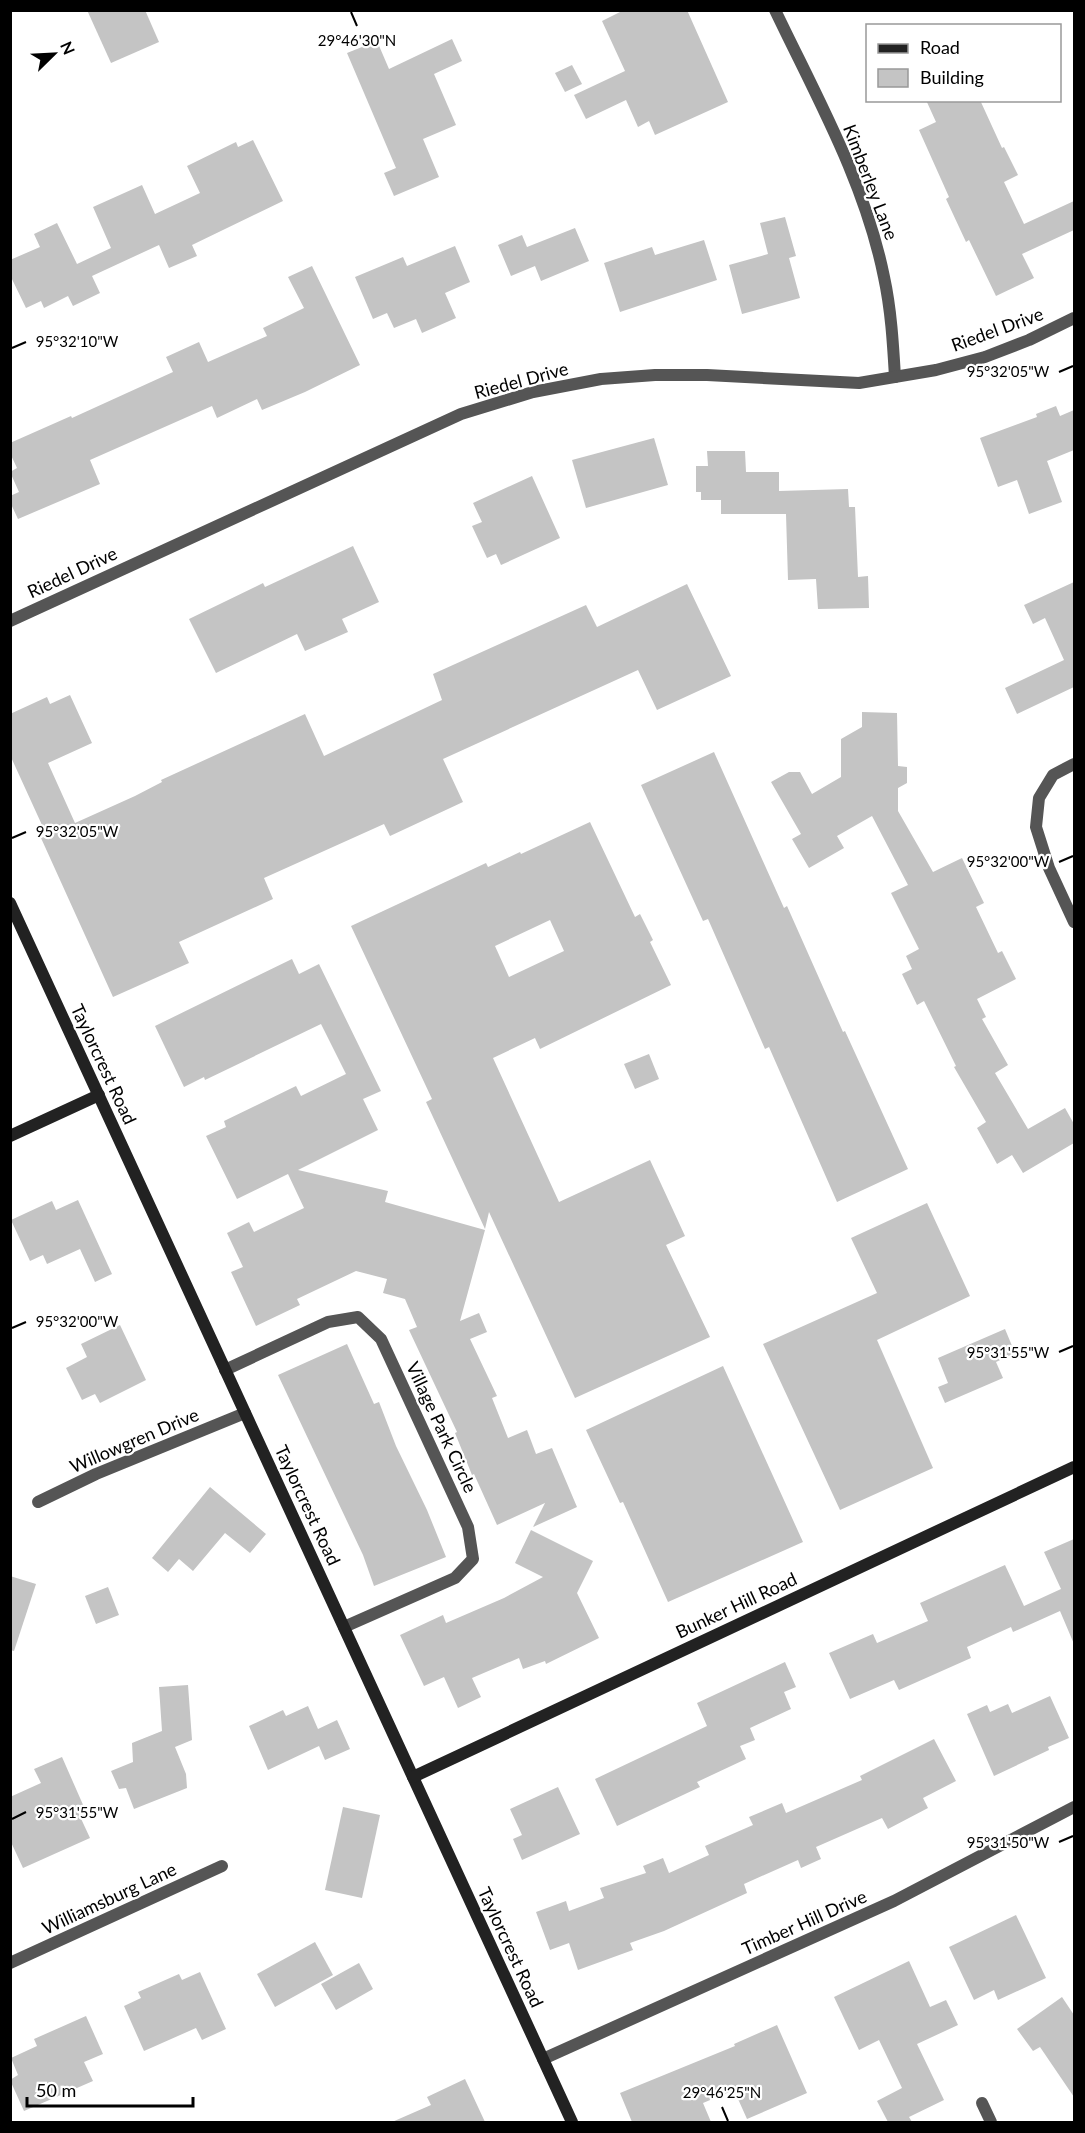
<svg xmlns="http://www.w3.org/2000/svg" width="1085" height="2133" viewBox="0 0 1085 2133" font-family="Lato,sans-serif">
<style>
.building{fill:#c4c4c4;fill-rule:evenodd}
.lines{fill:none;stroke-linecap:round;stroke-linejoin:round}
.street{stroke:#555;stroke-width:12}
.secondary{stroke:#222;stroke-width:12}
.ticks{fill:none;stroke:#000;stroke-width:2}
.labels{text-anchor:middle;dominant-baseline:central;stroke-width:4.5;stroke-linejoin:round;paint-order:stroke}
.street-label{font-size:18px;fill:#000;stroke:#fff}
.ticks-label{font-size:15px;text-anchor:middle;fill:#000;stroke:#fff;stroke-width:4.5;stroke-linejoin:round;paint-order:stroke}
</style>
<rect width="100%" height="100%" fill="#fff"/>
<g class="building">
<polygon points="87,10 145,10 159,42 111,63"/>
<polygon points="624,10 687,10 728,102 655,135 649,121 638,127 626,100 586,119 574,95 625,71 602,21"/>
<polygon points="452,39 462,61 434,74 456,125 423,139 439,177 394,196 384,173 396,168 347,53 377,41 389,69"/>
<polygon points="572,65 582,84 565,92 555,73"/>
<polygon points="926,100 980,100 1002,148 1004,147 1018,175 1004,182 1024,224 1074,201 1074,230 1022,254 1034,278 996,296 969,240 966,242 946,199 949,197 919,130 936,122"/>
<polygon points="253,140 283,201 192,245 197,256 169,268 159,245 92,276 100,293 73,306 68,296 44,308 41,301 26,308 10,275 10,260 40,247 34,234 57,223 77,264 111,248 93,207 142,185 155,214 200,193 187,166 236,142 238,147"/>
<polygon points="785,217 796,256 789,258 800,298 742,314 729,265 768,254 760,223"/>
<polygon points="575,228 589,261 541,281 535,266 511,276 498,245 522,235 527,247"/>
<polygon points="704,240 717,280 620,312 604,263 652,247 655,255"/>
<polygon points="455,246 470,282 445,293 456,318 422,333 416,319 394,328 387,313 373,319 355,277 403,257 407,266"/>
<polygon points="312,266 360,365 305,392 262,410 257,399 217,418 212,406 90,460 100,484 18,519 10,502 10,496 19,492 10,472 17,468 10,453 10,443 71,416 72,418 173,372 166,357 199,342 208,362 267,336 263,328 304,308 288,277"/>
<polygon points="1056,406 1060,416 1074,410 1074,450 1047,461 1062,502 1029,514 1017,480 998,487 980,438 1037,417 1036,414"/>
<polygon points="654,438 668,485 586,508 572,460"/>
<polygon points="707,451 745,451 746,472 779,472 779,491 848,489 849,507 855,507 858,577 868,576 869,608 818,609 816,579 788,580 786,514 721,514 721,500 701,500 701,492 696,492 696,466 708,466"/>
<polygon points="532,476 560,538 501,565 496,554 487,558 472,526 482,522 473,503"/>
<polygon points="353,546 379,602 342,619 348,632 305,651 297,634 216,673 189,619 263,583 265,587"/>
<polygon points="1074,582 1074,687 1017,714 1005,688 1064,660 1045,618 1033,624 1024,605"/>
<polygon points="687,584 731,676 657,710 638,670 443,759 463,802 390,836 384,824 264,878 273,899 179,942 189,963 113,997 41,838 47,836 10,755 10,714 47,697 50,704 70,695 92,743 48,763 75,823 135,796 162,782 161,780 305,714 324,756 442,700 433,674 586,605 597,627"/>
<polygon points="862,712 897,713 898,766 907,767 907,783 898,788 898,811 933,872 962,858 984,903 976,907 998,953 1002,951 1016,979 977,999 986,1017 982,1019 1008,1065 995,1073 1028,1129 1065,1108 1074,1124 1074,1143 1023,1173 1012,1155 997,1164 977,1128 986,1122 954,1067 956,1066 924,1001 917,1005 902,974 912,969 906,956 919,949 891,893 908,885 872,816 837,836 844,848 809,868 792,839 801,834 771,782 789,772 800,772 812,794 841,777 841,739 862,727"/>
<polygon points="714,752 784,908 787,906 843,1032 845,1031 908,1169 837,1202 769,1047 765,1049 708,919 703,921 641,785"/>
<path d="M590 822 635 917 640 914 653 940 650 942 671 985 540 1049 535 1038 493 1058 559 1202 650 1160 685 1236 666 1245 710 1337 575 1398 489 1212 485 1229 426 1102 432 1099 351 926 486 863 488 867 520 852 521 854ZM550 920 564 951 509 977 495 946Z"/>
<polygon points="292,959 299,974 319,964 381,1091 363,1099 378,1130 298,1170 388,1191 385,1202 485,1230 460,1321 479,1313 487,1332 470,1339 497,1396 492,1398 508,1438 527,1430 536,1454 552,1448 577,1507 533,1527 545,1503 497,1525 474,1474 472,1475 455,1433 457,1432 409,1330 417,1327 405,1299 383,1293 387,1279 356,1271 297,1299 300,1305 256,1326 231,1272 243,1267 227,1233 249,1222 254,1232 304,1208 288,1174 237,1199 206,1136 226,1127 224,1121 296,1086 301,1096 346,1074 321,1024 205,1080 204,1077 184,1087 155,1026"/>
<polygon points="649,1054 659,1079 635,1089 624,1064"/>
<polygon points="78,1200 112,1274 95,1282 80,1249 47,1264 43,1255 30,1261 11,1220 52,1201 56,1210"/>
<polygon points="927,1203 970,1296 877,1340 933,1468 840,1510 763,1344 877,1293 851,1238"/>
<polygon points="120,1325 146,1380 100,1403 95,1394 82,1400 66,1368 87,1357 81,1344"/>
<polygon points="1005,1329 1015,1353 996,1362 1003,1378 945,1403 938,1387 948,1383 938,1358"/>
<polygon points="347,1344 374,1404 379,1402 396,1446 427,1510 446,1557 374,1586 363,1555 278,1375"/>
<polygon points="723,1366 803,1542 668,1602 623,1502 620,1503 586,1430"/>
<polygon points="210,1487 266,1534 250,1553 225,1533 193,1571 179,1559 168,1572 152,1558"/>
<polygon points="531,1530 593,1561 577,1593 599,1638 546,1664 545,1661 523,1669 519,1658 472,1678 481,1697 458,1708 444,1677 424,1686 400,1635 443,1615 446,1623 504,1598 543,1577 515,1563"/>
<polygon points="1074,1539 1074,1644 1060,1611 1013,1632 1011,1627 967,1647 971,1658 899,1690 894,1680 850,1699 829,1653 873,1634 877,1643 928,1621 920,1603 1005,1565 1024,1606 1061,1589 1044,1552"/>
<polygon points="10,1576 36,1584 14,1651 10,1650"/>
<polygon points="108,1587 119,1615 96,1624 85,1596"/>
<polygon points="785,1662 796,1687 784,1692 791,1709 750,1728 755,1740 740,1746 746,1759 697,1782 700,1787 617,1826 595,1779 707,1726 697,1703"/>
<polygon points="188,1685 192,1740 175,1747 186,1774 187,1788 134,1809 126,1788 119,1789 111,1771 133,1762 132,1743 162,1731 159,1687"/>
<polygon points="1050,1696 1069,1738 1048,1747 1049,1750 994,1776 967,1714 987,1705 990,1712 1008,1704 1012,1713"/>
<polygon points="308,1706 318,1729 337,1720 350,1749 325,1760 319,1746 268,1770 249,1726 283,1710 286,1716"/>
<polygon points="934,1739 956,1781 923,1798 928,1808 888,1829 882,1818 816,1847 821,1859 801,1868 798,1860 744,1884 747,1893 664,1931 630,1943 633,1950 578,1970 569,1943 550,1950 536,1912 566,1901 569,1911 604,1898 600,1888 646,1873 643,1866 663,1858 669,1873 709,1855 705,1846 753,1825 749,1817 782,1803 786,1813 862,1780 860,1776"/>
<polygon points="62,1757 84,1807 77,1810 90,1838 23,1868 10,1840 10,1797 41,1783 34,1769"/>
<polygon points="558,1787 580,1834 522,1860 513,1839 522,1835 510,1809"/>
<polygon points="343,1807 380,1815 362,1898 325,1890"/>
<polygon points="1016,1915 1046,1978 998,2000 994,1990 974,2000 949,1947"/>
<polygon points="315,1942 333,1975 275,2007 257,1974"/>
<polygon points="909,1961 930,2007 946,2000 958,2025 917,2044 944,2100 909,2117 912,2122 888,2122 877,2101 902,2088 879,2040 859,2050 834,1997"/>
<polygon points="359,1963 373,1989 336,2010 321,1984"/>
<polygon points="200,1972 226,2029 202,2040 196,2028 144,2051 124,2006 141,1998 138,1992 179,1974 182,1980"/>
<polygon points="1062,1997 1074,2015 1074,2097 1040,2047 1033,2051 1017,2029"/>
<polygon points="86,2016 103,2054 84,2062 93,2081 24,2111 10,2080 18,2075 11,2058 37,2046 34,2039"/>
<polygon points="777,2025 807,2093 747,2119 734,2090 703,2103 711,2122 632,2122 620,2093 735,2046 734,2044"/>
<polygon points="465,2079 485,2122 392,2122 431,2105 427,2097"/>
</g>
<g class="lines">
<g class="street">
<path d="M775 10C816 96 865 182 884 277 891 309 893 343 895 377"/>
<polyline points="10,621 461,414 533,392 601,379 655,375 707,375 859,383 936,370 985,357 1029,340 1074,318"/>
<polyline points="1074,764 1053,775 1039,798 1036,827 1049,868 1074,922"/>
<polyline points="225,1370 328,1322 358,1317 381,1339 468,1527 473,1559 455,1578 344,1627"/>
<polyline points="38,1502 96,1474 245,1413"/>
<polyline points="10,1963 222,1866"/>
<polyline points="543,2059 894,1901 1074,1807"/>
<polyline points="982,2103 991,2122"/>
</g>
<g class="secondary">
<polyline points="10,903 572,2122"/>
<polyline points="10,1136 99,1095"/>
<polyline points="413,1777 1074,1467"/>
</g>
</g>
<path class="ticks" d="M351 12 357 26M12 348 26 342M1059 372 1073 366M12 838 26 832M1059 862 1073 856M12 1328 26 1322M1059 1352 1073 1346M12 1819 26 1812M1059 1842 1073 1836M722 2107 728 2121"/>
<g class="labels">
<g class="street-label">
<text transform="translate(871 182) rotate(69)">Kimberley Lane</text>
<text transform="translate(997 329) rotate(-20)">Riedel Drive</text>
<text transform="translate(521 380) rotate(-15)">Riedel Drive</text>
<text transform="translate(72 572) rotate(-25)">Riedel Drive</text>
<text transform="translate(104 1064) rotate(65)">Taylorcrest Road</text>
<text transform="translate(442 1427) rotate(65)">Village Park Circle</text>
<text transform="translate(134 1440) rotate(-23)">Willowgren Drive</text>
<text transform="translate(308 1505) rotate(65)">Taylorcrest Road</text>
<text transform="translate(736 1605) rotate(-25)">Bunker Hill Road</text>
<text transform="translate(109 1898) rotate(-25)">Williamsburg Lane</text>
<text transform="translate(804 1922) rotate(-24)">Timber Hill Drive</text>
<text transform="translate(511 1947) rotate(65)">Taylorcrest Road</text>
</g>
</g>
<g class="ticks-label">
<text x="357" y="46">29°46'30"N</text>
<text x="77" y="347">95°32'10"W</text>
<text x="1008" y="377">95°32'05"W</text>
<text x="77" y="837">95°32'05"W</text>
<text x="1008" y="867">95°32'00"W</text>
<text x="77" y="1327">95°32'00"W</text>
<text x="1008" y="1358">95°31'55"W</text>
<text x="77" y="1818">95°31'55"W</text>
<text x="1008" y="1848">95°31'50"W</text>
<text x="722" y="2098">29°46'25"N</text>
</g>
<rect width="1085" height="2133" fill="none" stroke="#000000" stroke-width="24"/>
<rect x="866" y="24" width="195" height="78" fill="#ffffff" stroke="#999999" stroke-width="1.5"/>
<rect x="878" y="44" width="30" height="9" fill="#222222" stroke="#999999" stroke-width="1.5"/>
<text x="920" y="54" font-size="18" fill="#000000">Road</text>
<rect x="878" y="69" width="30" height="18" fill="#c4c4c4" stroke="#999999" stroke-width="1.5"/>
<text x="920" y="84" font-size="18" fill="#000000">Building</text>
<g transform="translate(54 54) rotate(66)" stroke="#ffffff" stroke-width="4.5" paint-order="stroke">
<path d="M0-4.5L10 22L0 15L-10 22Z" fill="#000000"/>
<text y="-9" font-size="16" font-weight="bold" text-anchor="middle" fill="#000000">N</text>
</g>
<path d="M27 2097v9h166v-9" fill="none" stroke="#000000" stroke-width="3"/>
<text x="36" y="2097" font-size="18" fill="#000000" stroke="#ffffff" stroke-width="4.5" paint-order="stroke">50 m</text>
</svg>
